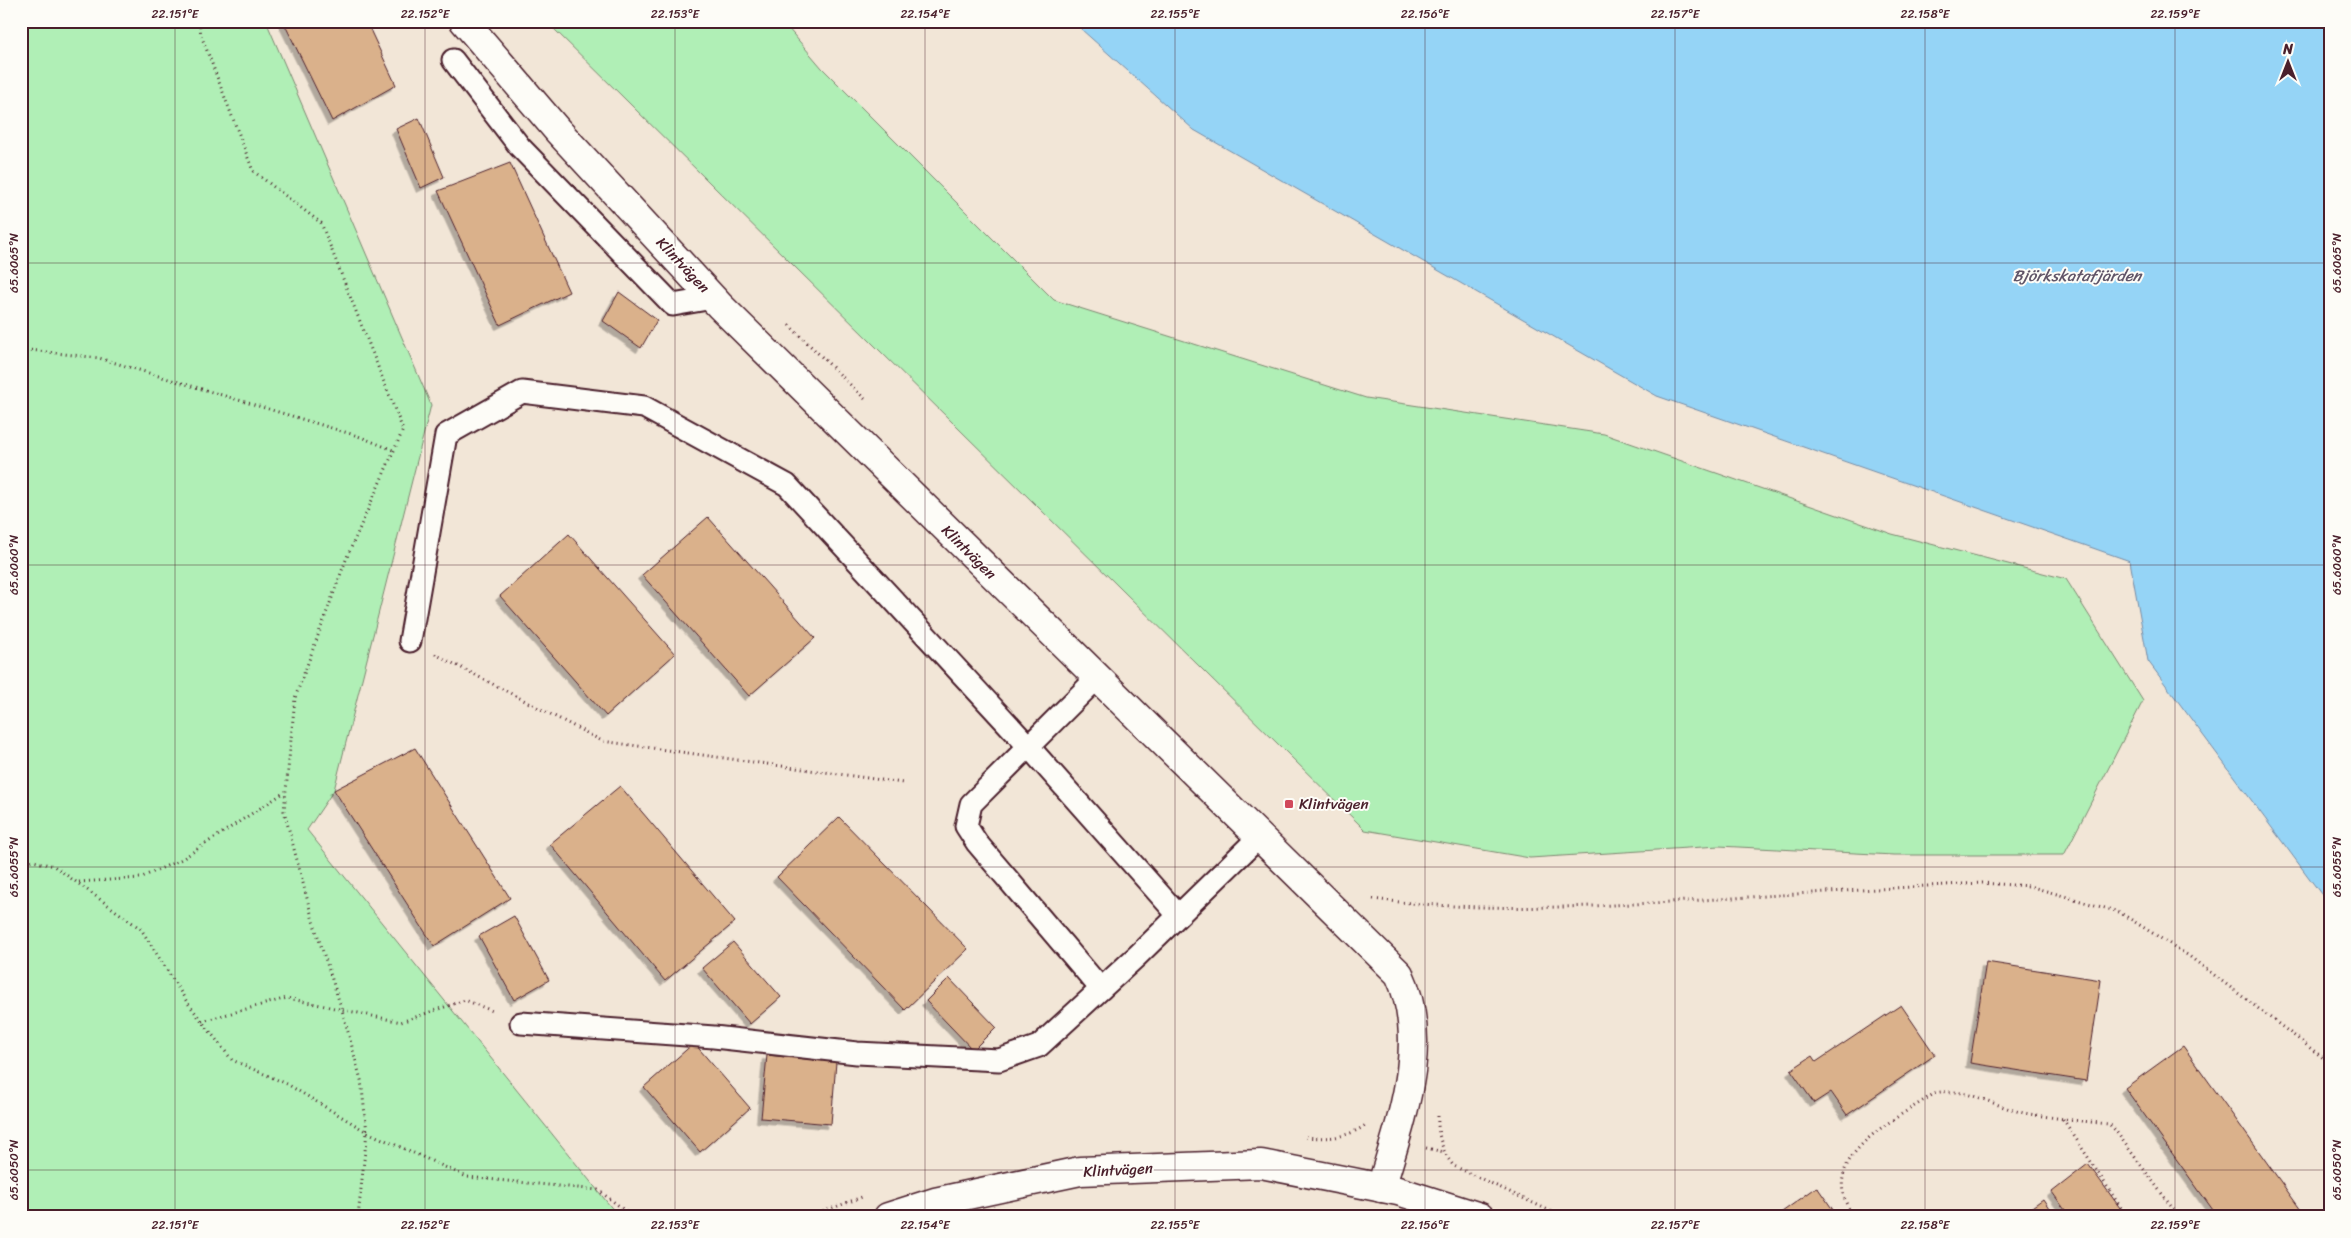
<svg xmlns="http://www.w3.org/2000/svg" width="2351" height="1238" viewBox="0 0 2351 1238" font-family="Sriracha,sans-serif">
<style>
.green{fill:#b0efb6;stroke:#7d8770}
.water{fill:#95d4f6;stroke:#778ca5}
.building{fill:#dab18b;stroke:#4a1f2b;filter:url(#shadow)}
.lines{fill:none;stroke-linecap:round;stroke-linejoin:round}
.lane-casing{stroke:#4a1f2b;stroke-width:25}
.street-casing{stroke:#4a1f2b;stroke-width:31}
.secondary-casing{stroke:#4a1f2b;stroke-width:31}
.path{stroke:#4a1f2b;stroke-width:3;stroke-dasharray:1 4;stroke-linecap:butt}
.lane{stroke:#fdfcf7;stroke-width:21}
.street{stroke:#fdfcf7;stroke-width:28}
.secondary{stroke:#fdfcf7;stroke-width:28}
.ticks{fill:none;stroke:#4a1f2b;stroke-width:1;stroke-opacity:0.45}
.poi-dot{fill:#d1495b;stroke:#fdfcf7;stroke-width:2}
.labels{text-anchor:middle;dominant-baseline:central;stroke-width:4;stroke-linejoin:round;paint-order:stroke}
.street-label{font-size:15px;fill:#4a1f2b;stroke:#fdfcf7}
.poi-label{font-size:15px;fill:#4a1f2b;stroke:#fdfcf7;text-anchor:start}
.water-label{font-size:16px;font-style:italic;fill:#605568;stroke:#fdfcf7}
.neatline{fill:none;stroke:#4a1f2b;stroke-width:2}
.ticks-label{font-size:12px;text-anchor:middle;fill:#4a1f2b}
</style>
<defs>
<filter id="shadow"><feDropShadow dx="-4.5" dy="4.5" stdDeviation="0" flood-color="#0004"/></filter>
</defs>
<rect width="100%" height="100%" fill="#f2e6d7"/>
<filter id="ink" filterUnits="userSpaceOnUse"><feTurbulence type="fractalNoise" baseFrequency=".02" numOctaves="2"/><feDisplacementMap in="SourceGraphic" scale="10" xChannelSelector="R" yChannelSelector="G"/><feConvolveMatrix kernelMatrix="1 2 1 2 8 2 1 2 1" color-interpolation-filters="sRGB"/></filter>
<g filter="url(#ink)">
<g class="green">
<polygon points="21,21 266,21 431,405 334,790 307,830 619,1217 21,1217"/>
<polygon points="546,21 782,21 822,68 1054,300 1366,398 1604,434 1892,534 2066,579 2143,701 2064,855 1894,855 1719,846 1530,858 1365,830"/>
</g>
<polygon class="water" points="1072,21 2330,21 2330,906 2148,661 2130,561 1657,396 1194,130"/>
<g class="building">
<polygon points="283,21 366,21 396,85 332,121"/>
<polygon points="419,118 444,177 421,188 396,129"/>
<polygon points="510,163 569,292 500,325 438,191"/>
<polygon points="619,292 657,320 641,348 603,321"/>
<polygon points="708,517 815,638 749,696 642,575"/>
<polygon points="569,534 675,654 606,716 500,596"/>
<polygon points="415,748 510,898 434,946 334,790"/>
<polygon points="620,786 735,922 665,981 550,844"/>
<polygon points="839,817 968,949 905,1010 777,877"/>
<polygon points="514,916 549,980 514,1000 479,936"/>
<polygon points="733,942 781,997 750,1024 702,968"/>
<polygon points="1986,962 2101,980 2086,1081 1970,1063"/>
<polygon points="949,978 996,1027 973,1050 926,1001"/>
<polygon points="1901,1005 1935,1055 1847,1115 1831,1092 1814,1103 1791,1070 1812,1056 1816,1062"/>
<polygon points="694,1043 750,1108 700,1152 644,1087"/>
<polygon points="2183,1046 2306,1217 2218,1217 2125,1088"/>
<polygon points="767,1055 836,1062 831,1124 761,1118"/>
<polygon points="2088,1164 2123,1212 2117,1217 2070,1217 2052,1192"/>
<polygon points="1817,1187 1838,1217 1775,1217"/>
<polygon points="2043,1199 2055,1217 2018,1217"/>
</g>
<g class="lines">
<defs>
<g id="lane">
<polyline points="453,60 520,147 673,305 713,298"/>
<polyline points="410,641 446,435 522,392 644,407 787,485 1029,747 1178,915"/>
<polyline points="1097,678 971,804 966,826 977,843 1101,989"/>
<polyline points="521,1023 714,1037 857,1053 999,1060 1039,1046 1137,956 1259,837"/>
</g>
<path id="street" d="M464 21 558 131 720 306 1399 974C1431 1042 1401 1120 1381 1188"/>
<polyline id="secondary" points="888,1217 935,1202 1080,1171 1261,1164 1398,1191 1480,1217"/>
</defs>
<use href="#lane" class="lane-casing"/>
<use href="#street" class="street-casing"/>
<use href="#secondary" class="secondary-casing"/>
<g class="path">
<polyline points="199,21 201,35 253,171 321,223 403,430 347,557 295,698 284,811 313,921 342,1010 361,1080 367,1132 358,1217"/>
<polyline points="789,325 865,399"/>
<polyline points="21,349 99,358 358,436 393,450"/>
<polyline points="435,654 602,741 903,783"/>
<polyline points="21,858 54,866 141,929 187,1002 232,1060 287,1084 367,1132 467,1177 598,1190 634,1217"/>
<polyline points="79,882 140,878 182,859 285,792"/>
<path d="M1373 899C1483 913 1592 907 1702 900 1796 894 1889 888 1982 883L2029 886 2119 912 2189 956 2330 1063"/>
<polyline points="202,1021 287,998 401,1022 465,1000 495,1012"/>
<path d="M1438 1116C1437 1133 1442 1153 1454 1166L1563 1217"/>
<polyline points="2063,1119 2127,1217"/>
<path d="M1306 1137C1329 1139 1346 1138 1366 1125"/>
<polyline points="1426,1148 1444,1152"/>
<polyline points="809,1217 862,1197"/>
<path d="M1854 1217C1812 1157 1894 1121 1935 1093 1964 1086 1996 1107 2024 1113 2052 1118 2081 1121 2109 1124L2115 1130 2179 1217"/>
</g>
<use href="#lane" class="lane"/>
<use href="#street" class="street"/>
<use href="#secondary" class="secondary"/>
</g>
</g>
<path class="ticks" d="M175 21V1217M425 21V1217M675 21V1217M925 21V1217M1175 21V1217M1425 21V1217M1675 21V1217M1925 21V1217M2175 21V1217M21 263H2330M21 565H2330M21 867H2330M21 1170H2330"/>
<rect class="poi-dot" x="1284" y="799" width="10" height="10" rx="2.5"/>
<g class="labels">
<g class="street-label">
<text transform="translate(683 265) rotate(47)">Klintvägen</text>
<text transform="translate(969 552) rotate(45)">Klintvägen</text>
<text transform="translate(1118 1170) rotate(-3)">Klintvägen</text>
</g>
<g class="poi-label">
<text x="1299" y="804">Klintvägen</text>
</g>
<g class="water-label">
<text x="2077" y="275">Björkskatafjärden</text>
</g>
</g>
<rect width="2351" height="1238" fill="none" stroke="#fdfcf7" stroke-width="55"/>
<g transform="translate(2288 62)" stroke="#fdfcf7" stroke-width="4" paint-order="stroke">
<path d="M0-4L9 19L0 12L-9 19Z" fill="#4a1f2b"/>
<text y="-8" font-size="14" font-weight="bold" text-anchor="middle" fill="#4a1f2b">N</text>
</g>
<rect x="28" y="28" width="2296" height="1182" class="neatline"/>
<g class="ticks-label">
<text x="175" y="18">22.151°E</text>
<text x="425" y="18">22.152°E</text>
<text x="675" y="18">22.153°E</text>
<text x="925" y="18">22.154°E</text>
<text x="1175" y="18">22.155°E</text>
<text x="1425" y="18">22.156°E</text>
<text x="1675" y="18">22.157°E</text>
<text x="1925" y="18">22.158°E</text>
<text x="2175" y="18">22.159°E</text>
<text transform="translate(14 263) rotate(-90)" y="4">65.6065°N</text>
<text transform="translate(2337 263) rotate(-90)" y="4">65.6065°N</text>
<text transform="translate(14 565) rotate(-90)" y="4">65.6060°N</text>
<text transform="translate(2337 565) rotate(-90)" y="4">65.6060°N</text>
<text transform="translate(14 867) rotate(-90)" y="4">65.6055°N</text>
<text transform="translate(2337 867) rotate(-90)" y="4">65.6055°N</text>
<text transform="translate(14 1170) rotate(-90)" y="4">65.6050°N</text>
<text transform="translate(2337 1170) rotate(-90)" y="4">65.6050°N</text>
<text x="175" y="1229">22.151°E</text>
<text x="425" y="1229">22.152°E</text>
<text x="675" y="1229">22.153°E</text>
<text x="925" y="1229">22.154°E</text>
<text x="1175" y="1229">22.155°E</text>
<text x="1425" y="1229">22.156°E</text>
<text x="1675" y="1229">22.157°E</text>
<text x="1925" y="1229">22.158°E</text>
<text x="2175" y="1229">22.159°E</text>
</g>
</svg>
